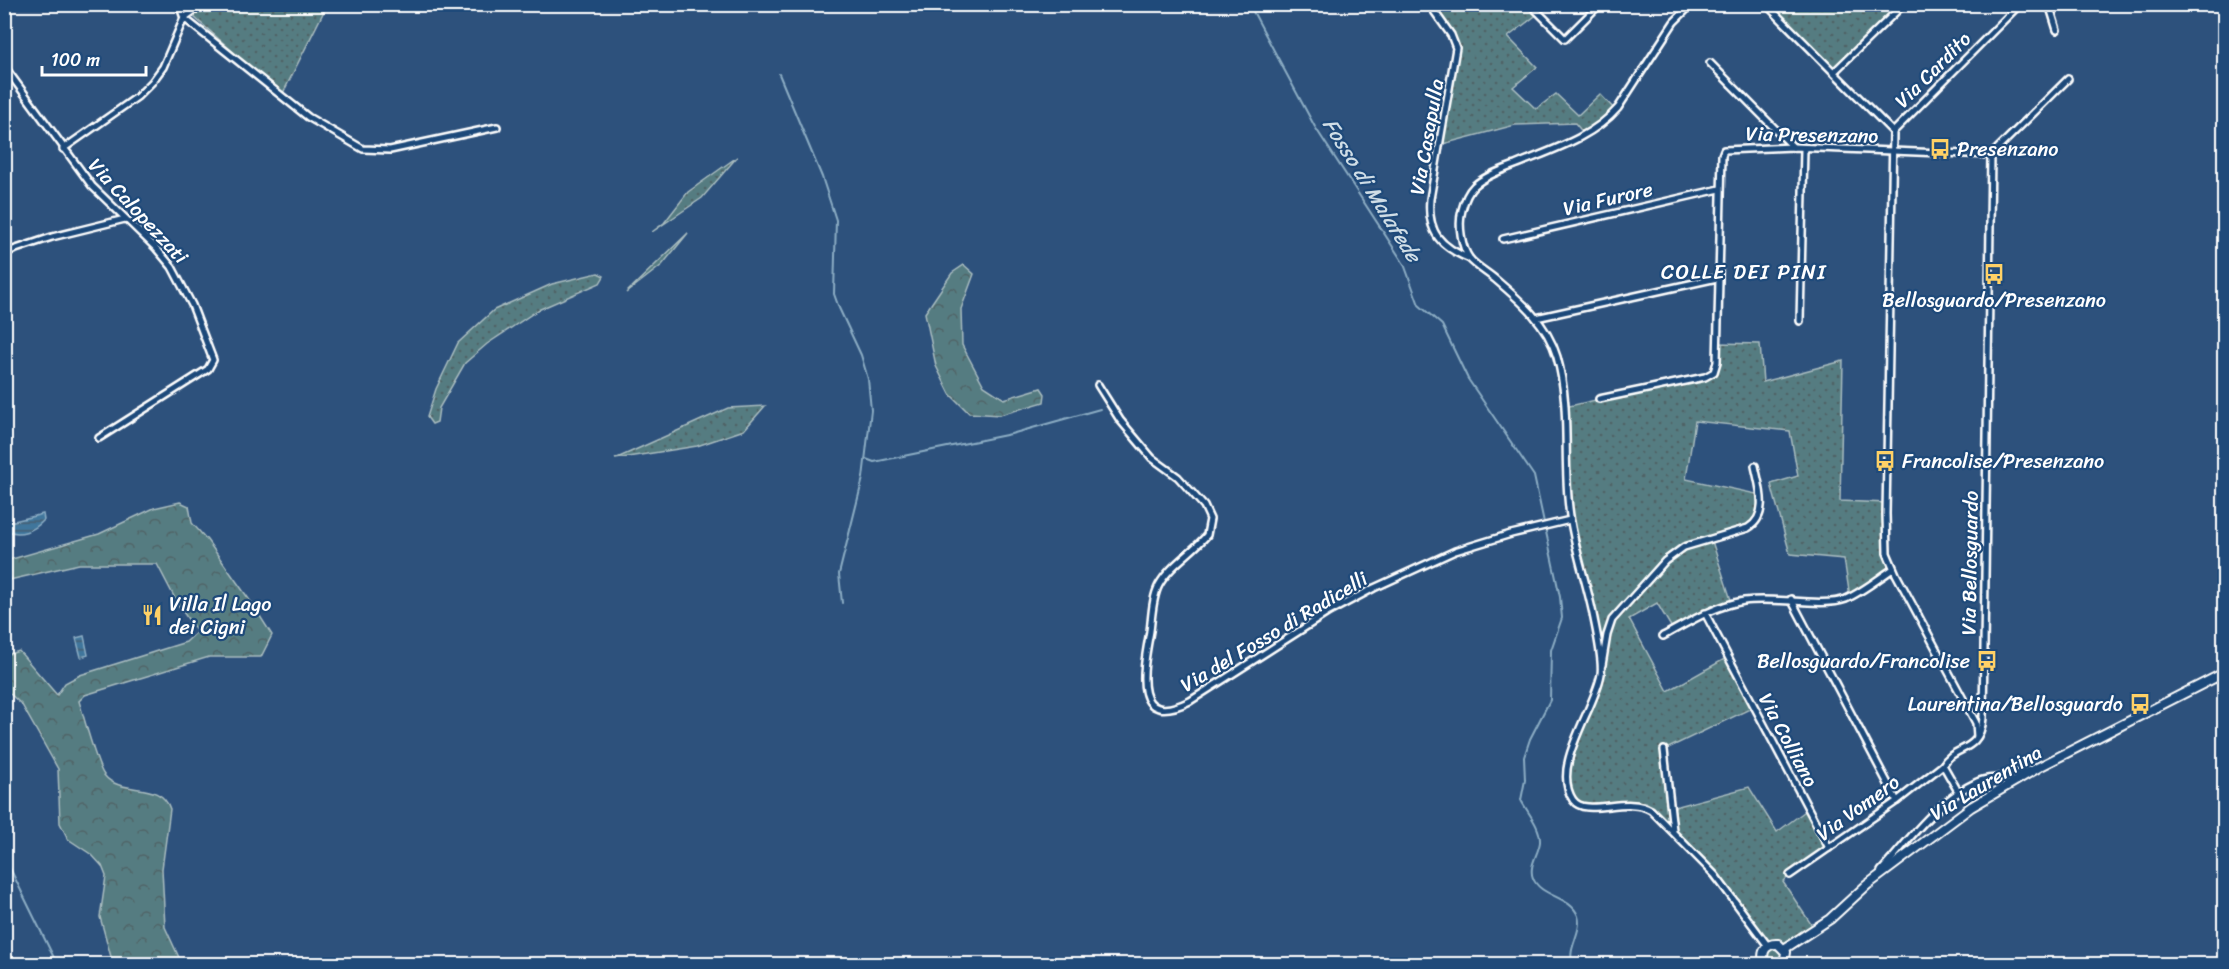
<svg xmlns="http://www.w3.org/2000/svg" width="2229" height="969" viewBox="0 0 2229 969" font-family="Sriracha,sans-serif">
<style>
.grass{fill:url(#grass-dots);stroke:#aabdc0;stroke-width:1.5}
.forest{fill:url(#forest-crowns);stroke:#aabdc0;stroke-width:1.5}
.water{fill:url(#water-rules);stroke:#8cadc4;stroke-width:1.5}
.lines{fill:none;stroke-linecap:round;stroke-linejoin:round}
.stream{stroke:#8cadc4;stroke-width:2}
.minor-casing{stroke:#fff;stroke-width:10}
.secondary-casing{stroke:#fff;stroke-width:12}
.minor{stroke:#1f4a7a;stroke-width:5}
.secondary{stroke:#1f4a7a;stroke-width:8}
.labels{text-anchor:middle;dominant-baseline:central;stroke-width:4.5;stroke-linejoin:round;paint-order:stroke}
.street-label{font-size:20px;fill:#fff;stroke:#1f4a7a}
.poi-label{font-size:20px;fill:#fff;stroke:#1f4a7a;text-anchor:start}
.water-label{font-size:21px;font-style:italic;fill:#cfdde6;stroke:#1f4a7a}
.neighbourhood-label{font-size:21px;letter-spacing:1.5px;fill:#fff;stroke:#1f4a7a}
</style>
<defs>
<pattern id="grass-dots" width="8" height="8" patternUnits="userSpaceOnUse" patternTransform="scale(1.5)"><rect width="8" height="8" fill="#557b81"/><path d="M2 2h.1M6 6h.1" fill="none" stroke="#506466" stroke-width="1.8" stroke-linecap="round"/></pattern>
<pattern id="forest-crowns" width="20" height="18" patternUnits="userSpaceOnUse" patternTransform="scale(1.5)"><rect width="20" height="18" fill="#557b81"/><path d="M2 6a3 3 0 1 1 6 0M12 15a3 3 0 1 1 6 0" fill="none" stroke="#506466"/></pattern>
<pattern id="water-rules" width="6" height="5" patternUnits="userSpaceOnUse" patternTransform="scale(1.5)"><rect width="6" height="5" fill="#40769c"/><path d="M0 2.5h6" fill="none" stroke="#475f70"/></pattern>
</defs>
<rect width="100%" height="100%" fill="#2d517c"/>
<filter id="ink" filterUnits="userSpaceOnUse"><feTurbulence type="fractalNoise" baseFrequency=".0167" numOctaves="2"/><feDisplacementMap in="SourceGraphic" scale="12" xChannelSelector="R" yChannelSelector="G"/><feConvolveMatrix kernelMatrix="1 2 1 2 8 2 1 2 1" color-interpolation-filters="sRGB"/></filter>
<g filter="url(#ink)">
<g class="grass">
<polygon points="1432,4 1530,5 1539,13 1508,37 1537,67 1513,87 1536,109 1556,94 1578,115 1600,94 1615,110 1584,134 1575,123 1515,125 1439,145 1456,45"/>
<polygon points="210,5 327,5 282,95 193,16"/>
<polygon points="1766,5 1904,5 1834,72"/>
<polygon points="737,157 702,198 652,232 664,223 688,192"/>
<polygon points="688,233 662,265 626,293"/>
<polygon points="598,273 604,276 600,283 538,310 487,344 465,363 439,408 437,422 432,424 427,417 436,389 458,343 494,310 552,284"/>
<path d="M1717 343 1760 344 1763 382 1843 361 1840 501 1887 503V553L1893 569 1850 597 1844 559 1790 554 1771 484 1798 476 1790 431 1695 421 1686 479 1761 495C1761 530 1739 530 1711 538L1732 603 1673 630 1657 603 1629 619 1668 691 1728 657 1754 707 1664 750 1671 808 1749 787 1777 832 1808 809 1829 848 1790 875 1783 882 1815 930 1786 952 1778 964H1771L1763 956 1767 946 1673 831 1646 802 1615 804 1590 808 1572 798 1567 781 1568 765 1601 672 1595 626 1570 520 1565 407 1713 373Z"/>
<polygon points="765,406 744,430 697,446 615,459 728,408"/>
</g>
<g class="forest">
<polygon points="964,265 974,274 961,309 962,345 984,386 1004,399 1041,388 1045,394 1044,402 1000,415 969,413 950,394 936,366 925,313 952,273"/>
<path d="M180 502 189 506 192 523 207 540 251 602 272 635 261 657H209L85 695 79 701C83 714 97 767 104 775 121 797 160 779 170 809L162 869 165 927 182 964H113L100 917 106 876 102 866 92 855 68 839 60 823 58 769 22 705 5 689V648L10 654 19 651 57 695 65 683 80 675 186 642 197 632 179 606 157 564H79L5 581V561L99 534 154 508Z"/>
</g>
<g class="water">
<path d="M43 514 44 520C34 531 19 537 5 530V524L10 522Z"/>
<polygon points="84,636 88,655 81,657 76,638"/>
</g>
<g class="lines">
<g class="stream">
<path d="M1249 4 1315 127 1404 264 1419 305 1442 325 1468 379 1534 476 1560 597 1562 618 1551 650 1550 700 1530 739 1524 757 1525 780 1521 800C1527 812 1541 827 1540 842 1539 853 1528 866 1533 878 1540 897 1571 896 1578 916 1583 932 1566 949 1573 964"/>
<polyline points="779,74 822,177 836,220 834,294 839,308 861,355 868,379 871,410 863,478 839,574 842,603"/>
<polyline points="866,459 874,462 1011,434 1100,409"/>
<polyline points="4,856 57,964"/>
</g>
<defs>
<g id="minor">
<polyline points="179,4 184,18 308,117 363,149 390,150 497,127"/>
<path d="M1429 4 1451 35 1456 48 1430 199C1427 233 1441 247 1470 259"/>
<polyline points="1530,4 1565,39 1600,4"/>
<path d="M1692 4 1674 22 1618 108C1592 138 1551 150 1515 165 1501 170 1485 176 1474 186 1468 192 1464 202 1462 210 1458 224 1461 247 1470 259 1476 266 1488 273 1495 279 1521 301 1547 323 1557 357 1571 406 1563 458 1569 508 1573 546 1587 582 1594 619 1597 634 1603 661 1601 674 1595 710 1550 765 1573 800 1586 818 1627 795 1651 810L1715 875 1768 946"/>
<polyline points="1766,4 1893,132 1886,514 1887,553 1896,574 1976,723 1977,737"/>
<polyline points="2049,4 2057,30"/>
<polyline points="1710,63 1793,147"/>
<polyline points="4,66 92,186 156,248 172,267 192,305 213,360 208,369 99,438"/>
<polyline points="1834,72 1904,4"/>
<polyline points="1893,132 2020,4"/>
<polyline points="63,149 137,97 152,82 163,67 184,18 203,4"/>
<polyline points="1503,239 1720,189"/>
<polyline points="4,253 52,237 125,219"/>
<polyline points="1536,318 1717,278"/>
<polyline points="1800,321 1804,149"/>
<path d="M1098 385 1120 420 1152 458 1178 477 1204 506 1210 519 1207 535C1193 552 1170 565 1159 585 1152 598 1152 617 1150 631 1144 665 1129 731 1190 701L1329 612 1374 588 1455 551 1511 534 1570 520"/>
<polyline points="1599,399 1705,377 1714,372 1717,362 1722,155 1724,150 1793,147 1991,155"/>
<polyline points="1791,599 1897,801"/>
<polyline points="1705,613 1829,848"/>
<path d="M1663 636C1689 622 1714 606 1744 601 1773 596 1822 608 1846 599 1862 592 1878 579 1893 569"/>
<path d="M1602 665 1607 635 1612 620 1665 561 1684 547 1748 528C1770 515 1759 486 1755 466"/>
<polyline points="1664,750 1673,830"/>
<path d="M1959 793 1943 765C1953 745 1980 754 1983 718L1991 155 2068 79"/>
<path d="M1881 871C1910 839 1936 801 1977 782 1986 777 1995 779 2004 777 2013 775 2022 772 2031 769"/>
<polyline points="1790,875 1897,801 1943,765"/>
</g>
<g id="secondary">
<polyline points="1784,949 1830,919 1867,885 1971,807 2039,767 2224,673"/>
<path d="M1764 961C1761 951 1767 943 1778 944L1786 952 1785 959 1781 964"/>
</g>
</defs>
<use href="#minor" class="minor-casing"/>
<use href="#secondary" class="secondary-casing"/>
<use href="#minor" class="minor"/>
<use href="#secondary" class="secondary"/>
</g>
</g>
<defs>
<symbol id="bus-bare" viewBox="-9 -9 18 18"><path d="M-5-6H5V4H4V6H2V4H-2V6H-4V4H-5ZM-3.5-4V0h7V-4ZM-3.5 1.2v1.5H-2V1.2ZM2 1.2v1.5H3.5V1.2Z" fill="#ffd166" stroke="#1f4a7a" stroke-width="2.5" paint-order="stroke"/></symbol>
<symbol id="restaurant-bare" viewBox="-9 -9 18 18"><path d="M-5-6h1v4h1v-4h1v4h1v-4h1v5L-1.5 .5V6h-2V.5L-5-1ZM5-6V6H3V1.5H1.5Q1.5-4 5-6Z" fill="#ffd166" stroke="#1f4a7a" stroke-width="2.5" paint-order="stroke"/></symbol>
</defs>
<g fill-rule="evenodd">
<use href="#bus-bare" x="1925" y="134" width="30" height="30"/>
<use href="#bus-bare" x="1979" y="259" width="30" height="30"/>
<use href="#bus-bare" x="1870" y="446" width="30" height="30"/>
<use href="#restaurant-bare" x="137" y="600" width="30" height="30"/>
<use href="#bus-bare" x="1972" y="646" width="30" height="30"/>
<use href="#bus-bare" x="2125" y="689" width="30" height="30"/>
</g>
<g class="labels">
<g class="street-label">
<text transform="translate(1933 70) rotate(-45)">Via Cardito</text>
<text transform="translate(1812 135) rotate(1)">Via Presenzano</text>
<text transform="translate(1427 137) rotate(-80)">Via Casapulla</text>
<text transform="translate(1608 199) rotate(-13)">Via Furore</text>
<text transform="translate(138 211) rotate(47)">Via Calopezzati</text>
<text transform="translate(1970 563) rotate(-89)">Via Bellosguardo</text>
<text transform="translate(1274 632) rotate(-31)">Via del Fosso di Radicelli</text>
<text transform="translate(1788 740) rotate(62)">Via Colliano</text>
<text transform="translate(1986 783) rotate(-31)">Via Laurentina</text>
<text transform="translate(1858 808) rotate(-36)">Via Vomero</text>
</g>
<g class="poi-label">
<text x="1957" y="149">Presenzano</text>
<text x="1994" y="300" text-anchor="middle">Bellosguardo/Presenzano</text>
<text x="1902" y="461">Francolise/Presenzano</text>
<text x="169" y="604">Villa Il Lago<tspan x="169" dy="23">dei Cigni</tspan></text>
<text x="1970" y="661" text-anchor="end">Bellosguardo/Francolise</text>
<text x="2123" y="704" text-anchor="end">Laurentina/Bellosguardo</text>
</g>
<g class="water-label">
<text transform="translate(1372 190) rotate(58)">Fosso di Malafede</text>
</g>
<g class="neighbourhood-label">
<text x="1744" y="272">COLLE DEI PINI</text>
</g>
</g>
<rect width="2229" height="969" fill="none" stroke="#1f4a7a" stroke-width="24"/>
<rect x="12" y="12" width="2205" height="945" fill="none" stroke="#fff" stroke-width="2" filter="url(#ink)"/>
<path d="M42 66v9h104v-9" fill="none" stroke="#ffffff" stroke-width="3"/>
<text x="51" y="66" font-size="18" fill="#ffffff" stroke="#1f4a7a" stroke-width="4.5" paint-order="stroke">100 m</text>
</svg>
